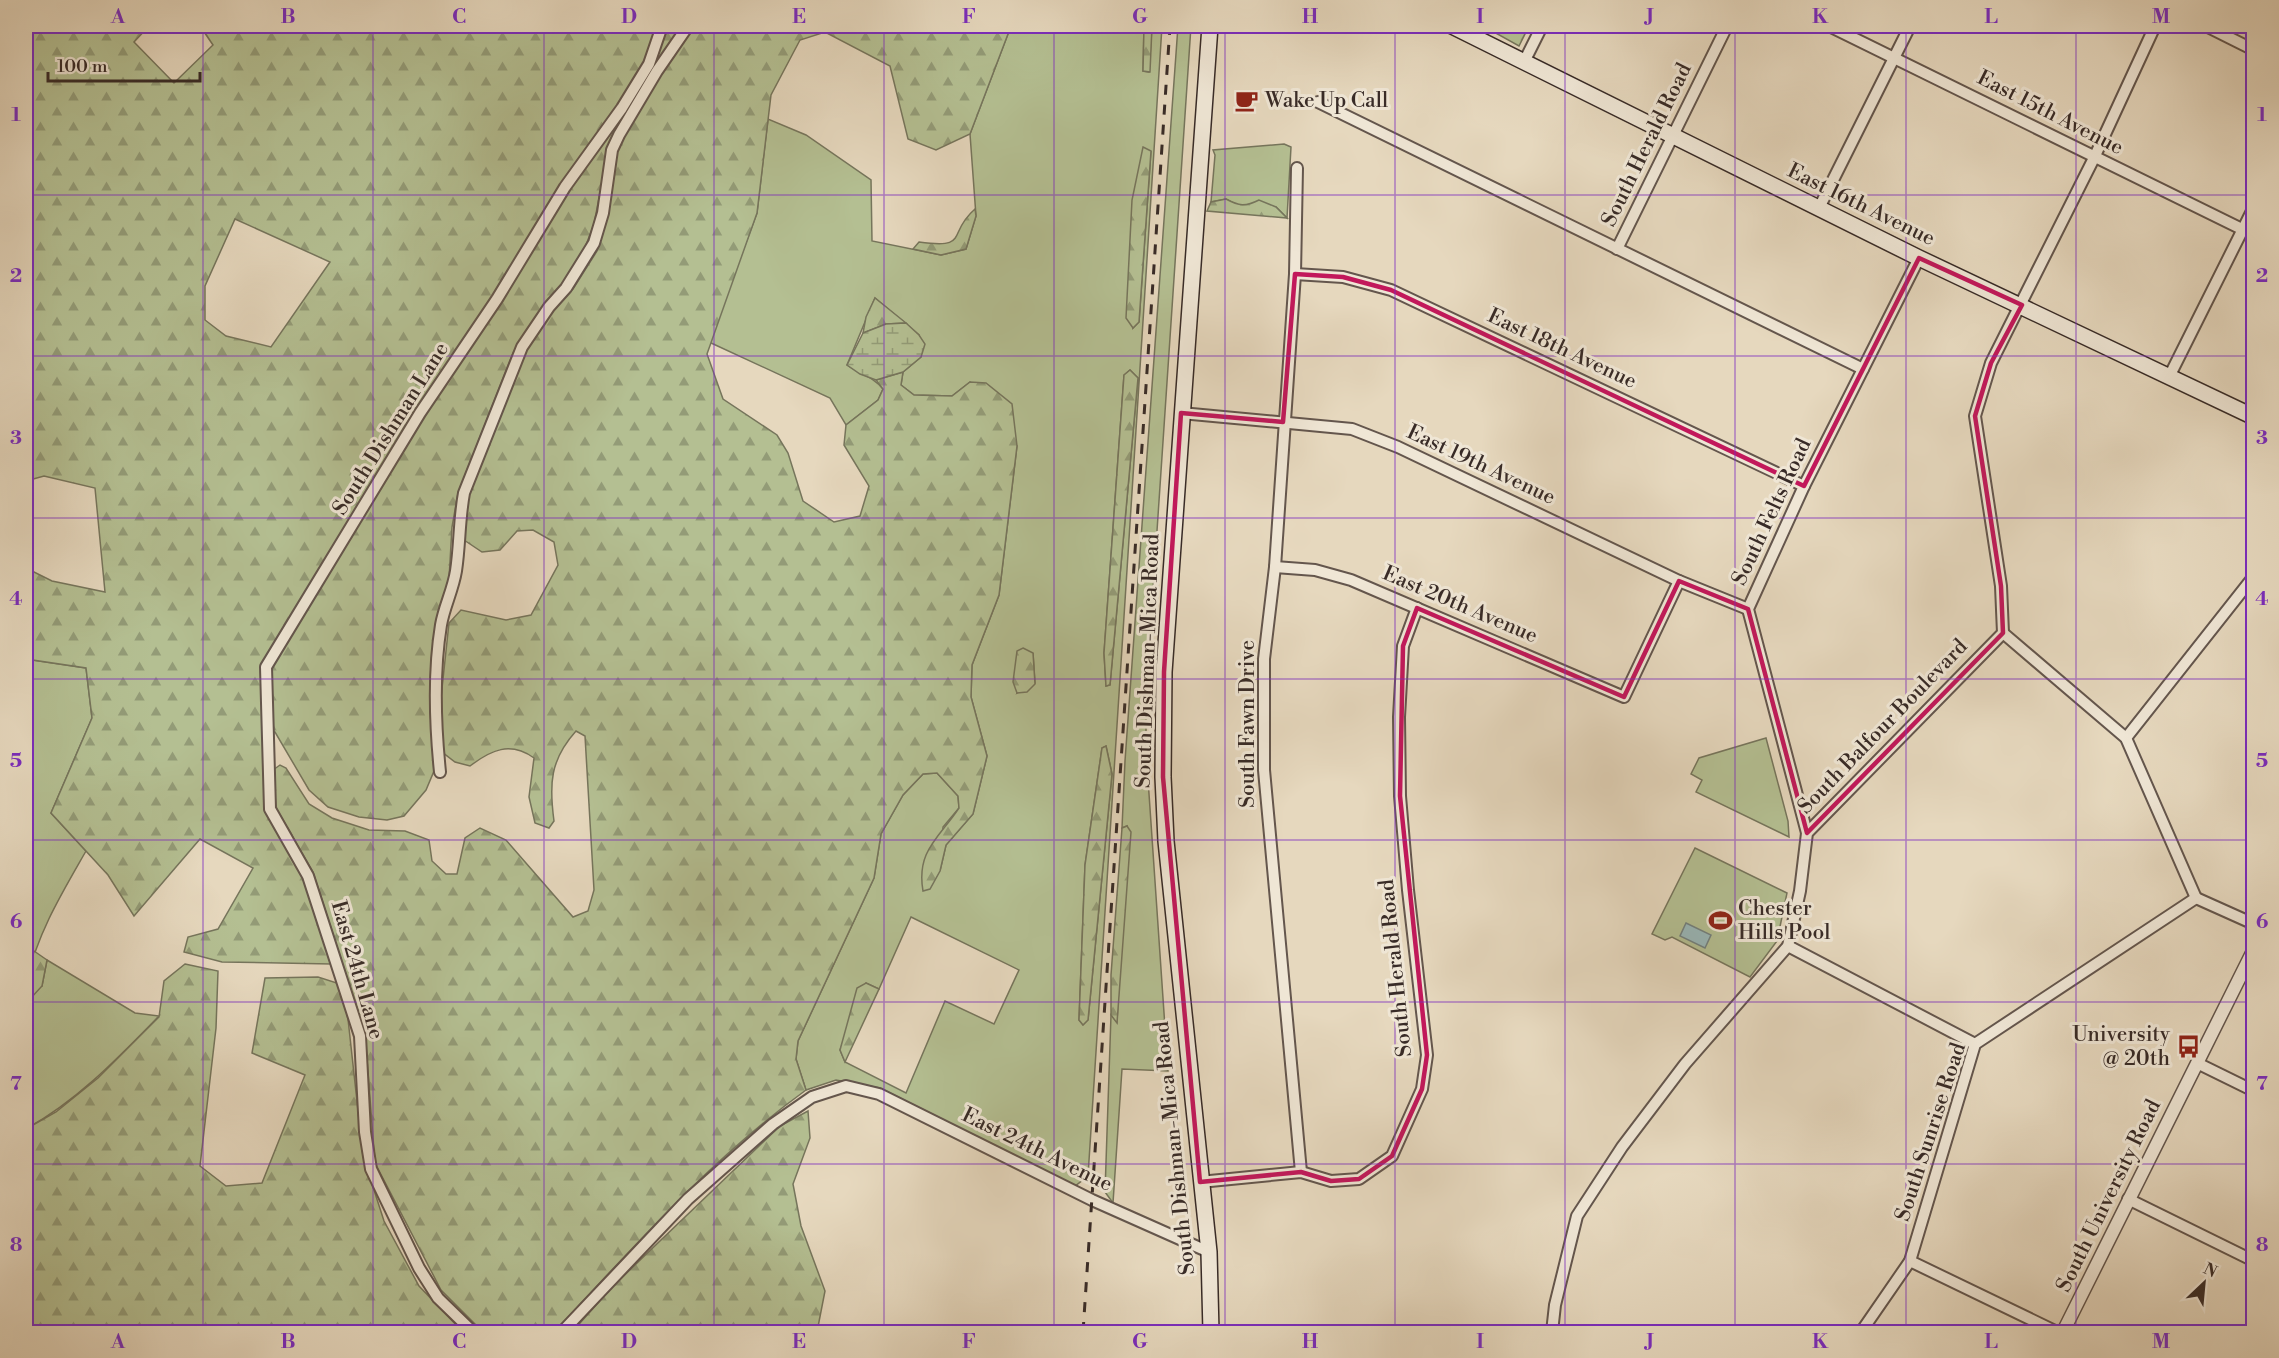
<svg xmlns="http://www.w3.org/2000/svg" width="2279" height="1358" viewBox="0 0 2279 1358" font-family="'Libre Bodoni',serif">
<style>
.grass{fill:#b4bf92;stroke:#76755c;stroke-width:1.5;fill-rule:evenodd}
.forest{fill:url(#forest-firs);stroke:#76755c;stroke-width:1.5;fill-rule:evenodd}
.wetland{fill:url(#wetland-marsh);stroke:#76755c;stroke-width:1.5}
.water{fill:#99b8ba;stroke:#72807f;stroke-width:1.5}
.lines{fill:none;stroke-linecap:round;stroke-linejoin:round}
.minor-casing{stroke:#64564d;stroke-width:14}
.tertiary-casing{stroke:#64564d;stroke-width:15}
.secondary-casing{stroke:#382b27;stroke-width:18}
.minor{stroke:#efe6d5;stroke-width:10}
.tertiary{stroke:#efe6d5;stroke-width:12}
.secondary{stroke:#efe6d5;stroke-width:15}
.rail{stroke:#382b27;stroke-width:3;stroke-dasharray:10 10;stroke-linecap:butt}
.marked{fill:none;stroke:#c2185b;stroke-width:4.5;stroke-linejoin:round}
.grid{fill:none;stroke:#7b2cbf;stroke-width:1.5;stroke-opacity:0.55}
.labels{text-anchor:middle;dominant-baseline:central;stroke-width:6;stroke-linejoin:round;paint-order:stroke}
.poi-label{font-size:21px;fill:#382b27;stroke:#efe6d5;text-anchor:start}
.street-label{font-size:21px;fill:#382b27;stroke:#efe6d5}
.neatline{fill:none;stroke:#7b2cbf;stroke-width:2}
.grid-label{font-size:20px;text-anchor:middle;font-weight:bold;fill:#7b2cbf}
</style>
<defs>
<pattern id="forest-firs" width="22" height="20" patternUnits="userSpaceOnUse" patternTransform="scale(1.5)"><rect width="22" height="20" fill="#b4bf92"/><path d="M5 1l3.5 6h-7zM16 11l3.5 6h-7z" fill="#939b77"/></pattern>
<pattern id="wetland-marsh" width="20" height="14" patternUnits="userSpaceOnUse" patternTransform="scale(1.5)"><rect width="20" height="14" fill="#b4bf92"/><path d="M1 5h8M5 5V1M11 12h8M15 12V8" fill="none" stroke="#939b77"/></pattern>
</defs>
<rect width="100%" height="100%" fill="#e6d8be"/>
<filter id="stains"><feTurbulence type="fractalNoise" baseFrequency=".00333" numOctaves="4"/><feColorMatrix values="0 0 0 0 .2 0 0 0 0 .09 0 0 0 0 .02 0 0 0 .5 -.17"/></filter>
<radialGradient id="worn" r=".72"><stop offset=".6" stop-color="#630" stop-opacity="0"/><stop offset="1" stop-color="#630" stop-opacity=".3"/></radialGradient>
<g class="grass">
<path d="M1006 26H1144L1143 71 1149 72 1152 26H1162L1088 1176 1075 1186 880 1088 836 1080 806 1090 796 1059 798 1041 874 878 881 834 903 795 923 774 937 773 958 796 959 808 943 827 940 871 946 845 973 814 987 756 971 697 972 665 999 595 1017 446 970 382 952 396 914 395 901 385 903 372 921 357 919 335 875 298 847 365C860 374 874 377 883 389L878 400 846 425 830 398 709 342 757 213 768 119 806 135 871 180 872 241 941 255 966 249 976 216 970 134 1008 34ZM1151 151 1139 322 1133 328ZM1130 370 1138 378 1110 685 1106 686 1104 653 1124 375ZM1033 653 1035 683 1017 693ZM1106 746 1112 774 1088 1020 1083 1025 1079 1020 1085 865 1102 748ZM911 917 1019 970 994 1024 945 1001 906 1093 845 1062 840 1050 866 983 879 989Z"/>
<polygon points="1178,26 1191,26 1146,694 1146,750 1168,1071 1122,1069 1113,1203 1105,1192 1111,1015 1117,1022 1127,826 1122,828 1125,761"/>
<polygon points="1284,144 1291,147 1287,218 1276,207 1239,206 1226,199 1211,202 1215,155 1213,150"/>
<path d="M26 659 86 668 92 718 51 813 86 851C62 893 38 932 27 980L42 986 47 960 135 1013 159 1016C117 1059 78 1100 26 1129Z"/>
<polygon points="1766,738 1788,821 1789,837 1696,792 1702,780 1691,774 1699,758"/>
<polygon points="1695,848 1787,893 1777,941 1750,977 1672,937 1665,940 1652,934"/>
</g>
<g class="forest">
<path d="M26 26H149L134 42 174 83 213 45 200 26H685L608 151 594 224 584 250 563 284 541 309 513 353 458 493 452 527 449 579 438 616 430 708 434 771 426 790 404 816 387 820 359 817 328 807 309 790 275 732H264V809L304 880 331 964 222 962 184 952 188 937 218 929 253 868 200 839 134 916 108 875 51 813 92 718 86 668 26 659V568L52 581 105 592 95 488 44 476 26 481ZM235 219 330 262 271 347 226 336 205 320V286Z"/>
<path d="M694 26H1006L1008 34 970 134 936 150 908 139 890 66 825 32 800 40 771 95 757 213 707 354 723 399 777 435 788 453 803 501 834 522 860 516 869 486 844 445 846 425 878 400 883 389 876 380 903 372 901 385 914 395 952 396 970 382 986 383 1012 404 1017 446 999 595 972 665 971 697 987 756 973 814 946 845 940 871 930 889 923 891C916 851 939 838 959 808L958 796 937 773 923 774 903 795 881 834 874 878 798 1041 796 1059 806 1090C712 1158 637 1243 558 1328L550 1332H483L441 1290 375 1163 365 1034 313 872 276 808 273 770 280 765 286 768 309 804 332 818 369 830 405 831 429 840 432 861 446 874H457L465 838 480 828 506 840 573 917 588 911 594 890 585 736 576 731C550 760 549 784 554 821L549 828 535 823 529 797 534 758C510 741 491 750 470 766L455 762 442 752 440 707 449 623 461 610 506 620 531 615 558 565 554 542 533 530 517 531 500 550 482 552 464 540 469 493 522 357 551 311 573 289 597 251 607 217 616 151 660 73Z"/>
<polygon points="1144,26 1152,26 1150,72 1143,71"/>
<polygon points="1483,26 1529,26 1519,46"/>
<polygon points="1143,147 1151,151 1139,322 1133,328 1126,318 1132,200"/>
<path d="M1226 199C1239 206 1245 207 1259 200L1276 207 1287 218 1207 211 1211 202Z"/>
<path d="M975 209 976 216 966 249 941 255 913 249 919 242C971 249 946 234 975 209Z"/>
<polygon points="875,298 906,323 886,324 863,333 866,317"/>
<polygon points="1130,370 1138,378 1110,685 1106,686 1104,653 1124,375"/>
<polygon points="1023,648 1033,653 1035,684 1027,692 1017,693 1013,682 1017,651"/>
<polygon points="1106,746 1112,774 1088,1020 1083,1025 1079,1020 1085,865 1102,748"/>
<polygon points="1127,826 1131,832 1117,1023 1111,1015 1111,975 1122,828"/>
<polygon points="34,951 47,960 42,986 31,998 27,980"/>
<polygon points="185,964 218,971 216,1028 200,1166 226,1186 262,1183 305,1075 252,1053 265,978 318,977 340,984 348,1019 363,1156 384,1221 419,1286 463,1332 26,1332 26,1129 56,1112 98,1078 159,1017 164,981"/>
<polygon points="866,983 879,989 845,1062 840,1050 857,988"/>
<polygon points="808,1111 810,1138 793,1184 801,1226 825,1291 817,1332 572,1332 613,1286 780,1126"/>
</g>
<polygon class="wetland" points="906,323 919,335 925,344 921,357 903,372 876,380 860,374 847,365 863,333 886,324"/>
<polygon class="water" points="1686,923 1711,935 1705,948 1680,936"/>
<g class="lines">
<defs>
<g id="minor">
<polyline points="1829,26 2254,235"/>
<polyline points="2206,26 2254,50"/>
<polyline points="1525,60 1542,26"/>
<polyline points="1318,102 1863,369"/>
<polyline points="1297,168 1295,274 1275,567 1264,659 1264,770 1301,1172"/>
<polyline points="1819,208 1910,26"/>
<polyline points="1617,249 1727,26"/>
<polyline points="1295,274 1343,277 1391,290 1804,486"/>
<polyline points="2169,377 2254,207"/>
<polyline points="1181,413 1352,429 1398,447 1679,581 1748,609"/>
<polyline points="1275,567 1315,570 1351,580 1624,697 1679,581"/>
<polyline points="2003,633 2126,738 2196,898"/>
<polyline points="2126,738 2254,576"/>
<path d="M440 772C435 723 433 674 441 625 444 607 453 590 456 571 460 545 459 520 464 493L522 347 549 307 566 288 594 243 603 213 612 150 619 135 657 71 688 26"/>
<polyline points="1807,833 1748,609 1804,486 1919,258"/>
<polyline points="2196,898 2254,924"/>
<polyline points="1788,946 1975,1044"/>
<polyline points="2197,1063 2254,1091"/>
<polyline points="1200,1182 1301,1172 1331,1181 1359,1179 1392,1156 1422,1089 1427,1055 1408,890 1400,796 1399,717 1403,646 1417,608"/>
<polyline points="2128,1199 2254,1261"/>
<polyline points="1910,1261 2057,1332"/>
<polyline points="473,1332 438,1298 419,1268 371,1169 365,1132 360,1036 308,876 270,809 266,667 420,413 497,299 565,187 622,108 649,64 662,26"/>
<polyline points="562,1332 688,1199 773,1124 812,1097 846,1086 879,1094 1092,1200 1209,1252"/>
<polyline points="1552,1332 1555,1305 1577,1216 1622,1147 1685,1064 1788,946 1800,891 1807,833 2003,633 2001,586 1975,416 1991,363 2094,158 2155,26"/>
<polyline points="1861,1332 1910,1261 1975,1044 2196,898"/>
</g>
<polyline id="tertiary" points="2063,1332 2254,949"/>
<g id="secondary">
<polyline points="1210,26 1164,672 1163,777 1166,841 1209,1252 1211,1332"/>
<polyline points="1452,26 1919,258 2254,417"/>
</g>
</defs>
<use href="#minor" class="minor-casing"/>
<use href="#tertiary" class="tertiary-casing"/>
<use href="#secondary" class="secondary-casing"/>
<use href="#minor" class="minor"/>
<use href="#tertiary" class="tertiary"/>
<use href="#secondary" class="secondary"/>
<polyline class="rail" points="1083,1332 1170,26"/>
</g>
<path class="marked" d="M1919 258 2022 305 1991 363 1975 416 2001 586 2003 633 1807 833 1748 609 1679 581 1624 697 1417 608 1403 646 1400 796 1427 1055 1422 1089 1392 1156 1359 1179 1331 1181 1301 1172 1200 1182 1163 777 1164 672 1181 413 1283 422 1295 274 1343 277 1391 290 1804 486Z"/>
<path class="grid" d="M203 26V1332M373 26V1332M544 26V1332M714 26V1332M884 26V1332M1054 26V1332M1225 26V1332M1395 26V1332M1565 26V1332M1735 26V1332M1906 26V1332M2076 26V1332M26 195H2254M26 356H2254M26 518H2254M26 679H2254M26 840H2254M26 1002H2254M26 1164H2254"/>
<defs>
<symbol id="cafe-bare" viewBox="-9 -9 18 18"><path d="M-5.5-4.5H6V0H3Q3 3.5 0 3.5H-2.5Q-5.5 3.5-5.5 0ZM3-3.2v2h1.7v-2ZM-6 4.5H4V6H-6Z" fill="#8f2418" stroke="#efe6d5" stroke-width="2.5" paint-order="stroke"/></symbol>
<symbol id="stadium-bare" viewBox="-9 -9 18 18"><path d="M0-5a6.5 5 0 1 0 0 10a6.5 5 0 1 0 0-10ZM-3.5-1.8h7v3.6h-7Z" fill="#8f2418" stroke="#efe6d5" stroke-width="2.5" paint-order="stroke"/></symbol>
<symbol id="bus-bare" viewBox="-9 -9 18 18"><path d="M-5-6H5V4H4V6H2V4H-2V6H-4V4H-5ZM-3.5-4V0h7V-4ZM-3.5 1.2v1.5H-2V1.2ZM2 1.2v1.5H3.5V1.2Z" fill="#8f2418" stroke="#efe6d5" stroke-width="2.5" paint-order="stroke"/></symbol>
</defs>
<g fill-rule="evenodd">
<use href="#cafe-bare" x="1230" y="84" width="33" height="33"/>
<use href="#stadium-bare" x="1704" y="904" width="33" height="33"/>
<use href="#bus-bare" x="2172" y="1030" width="33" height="33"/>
</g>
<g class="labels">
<g class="poi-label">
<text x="1265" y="101">Wake Up Call</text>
<text x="1738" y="909">Chester<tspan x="1738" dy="24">Hills Pool</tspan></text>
<text x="2170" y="1035" text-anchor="end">University<tspan x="2170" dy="24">@ 20th</tspan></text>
</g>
<g class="street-label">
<text transform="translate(2050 113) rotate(27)">East 15th Avenue</text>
<text transform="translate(1647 145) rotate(-64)">South Herald Road</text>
<text transform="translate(1861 205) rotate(26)">East 16th Avenue</text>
<text transform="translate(1562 349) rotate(25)">East 18th Avenue</text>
<text transform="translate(391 429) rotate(-58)">South Dishman Lane</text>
<text transform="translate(1481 465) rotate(25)">East 19th Avenue</text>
<text transform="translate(1772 512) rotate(-65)">South Felts Road</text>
<text transform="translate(1460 605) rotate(23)">East 20th Avenue</text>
<text transform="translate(1148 661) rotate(-88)">South Dishman-Mica Road</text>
<text transform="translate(1248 724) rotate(-90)">South Fawn Drive</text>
<text transform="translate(1883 727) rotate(-46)">South Balfour Boulevard</text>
<text transform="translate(1396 968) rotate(-96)">South Herald Road</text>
<text transform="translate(357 970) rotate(74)">East 24th Lane</text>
<text transform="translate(1931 1132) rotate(-72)">South Sunrise Road</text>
<text transform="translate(1175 1148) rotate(-96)">South Dishman-Mica Road</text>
<text transform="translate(1037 1150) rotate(26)">East 24th Avenue</text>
<text transform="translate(2109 1196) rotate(-64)">South University Road</text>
</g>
</g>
<rect width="2279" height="1358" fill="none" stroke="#e6d8be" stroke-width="66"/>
<g transform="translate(2204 1283) rotate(26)" stroke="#efe6d5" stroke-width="4.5" paint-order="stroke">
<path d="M0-4.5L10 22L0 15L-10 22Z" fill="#382b27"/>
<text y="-9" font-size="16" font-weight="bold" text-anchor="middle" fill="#382b27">N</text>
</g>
<path d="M48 72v9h152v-9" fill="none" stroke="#382b27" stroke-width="3"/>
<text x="57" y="72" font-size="18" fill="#382b27" stroke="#efe6d5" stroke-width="4.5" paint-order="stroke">100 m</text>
<rect x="33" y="33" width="2213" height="1292" class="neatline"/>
<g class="grid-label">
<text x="118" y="23">A</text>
<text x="288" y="23">B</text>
<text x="459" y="23">C</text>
<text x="629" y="23">D</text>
<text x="799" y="23">E</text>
<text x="969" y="23">F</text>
<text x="1140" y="23">G</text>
<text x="1310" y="23">H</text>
<text x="1480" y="23">I</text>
<text x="1650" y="23">J</text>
<text x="1820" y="23">K</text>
<text x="1991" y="23">L</text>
<text x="2161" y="23">M</text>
<text x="16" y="121">1</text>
<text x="2262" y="121">1</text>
<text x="16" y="282">2</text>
<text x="2262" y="282">2</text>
<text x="16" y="444">3</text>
<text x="2262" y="444">3</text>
<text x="16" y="605">4</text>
<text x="2262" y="605">4</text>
<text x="16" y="767">5</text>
<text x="2262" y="767">5</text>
<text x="16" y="928">6</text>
<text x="2262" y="928">6</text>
<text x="16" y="1090">7</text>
<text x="2262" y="1090">7</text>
<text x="16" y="1251">8</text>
<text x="2262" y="1251">8</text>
<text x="118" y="1348">A</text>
<text x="288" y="1348">B</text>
<text x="459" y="1348">C</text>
<text x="629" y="1348">D</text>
<text x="799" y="1348">E</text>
<text x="969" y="1348">F</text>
<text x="1140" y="1348">G</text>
<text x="1310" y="1348">H</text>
<text x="1480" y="1348">I</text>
<text x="1650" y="1348">J</text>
<text x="1820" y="1348">K</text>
<text x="1991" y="1348">L</text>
<text x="2161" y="1348">M</text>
</g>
<rect width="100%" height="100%" filter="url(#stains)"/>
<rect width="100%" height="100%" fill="url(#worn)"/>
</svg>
